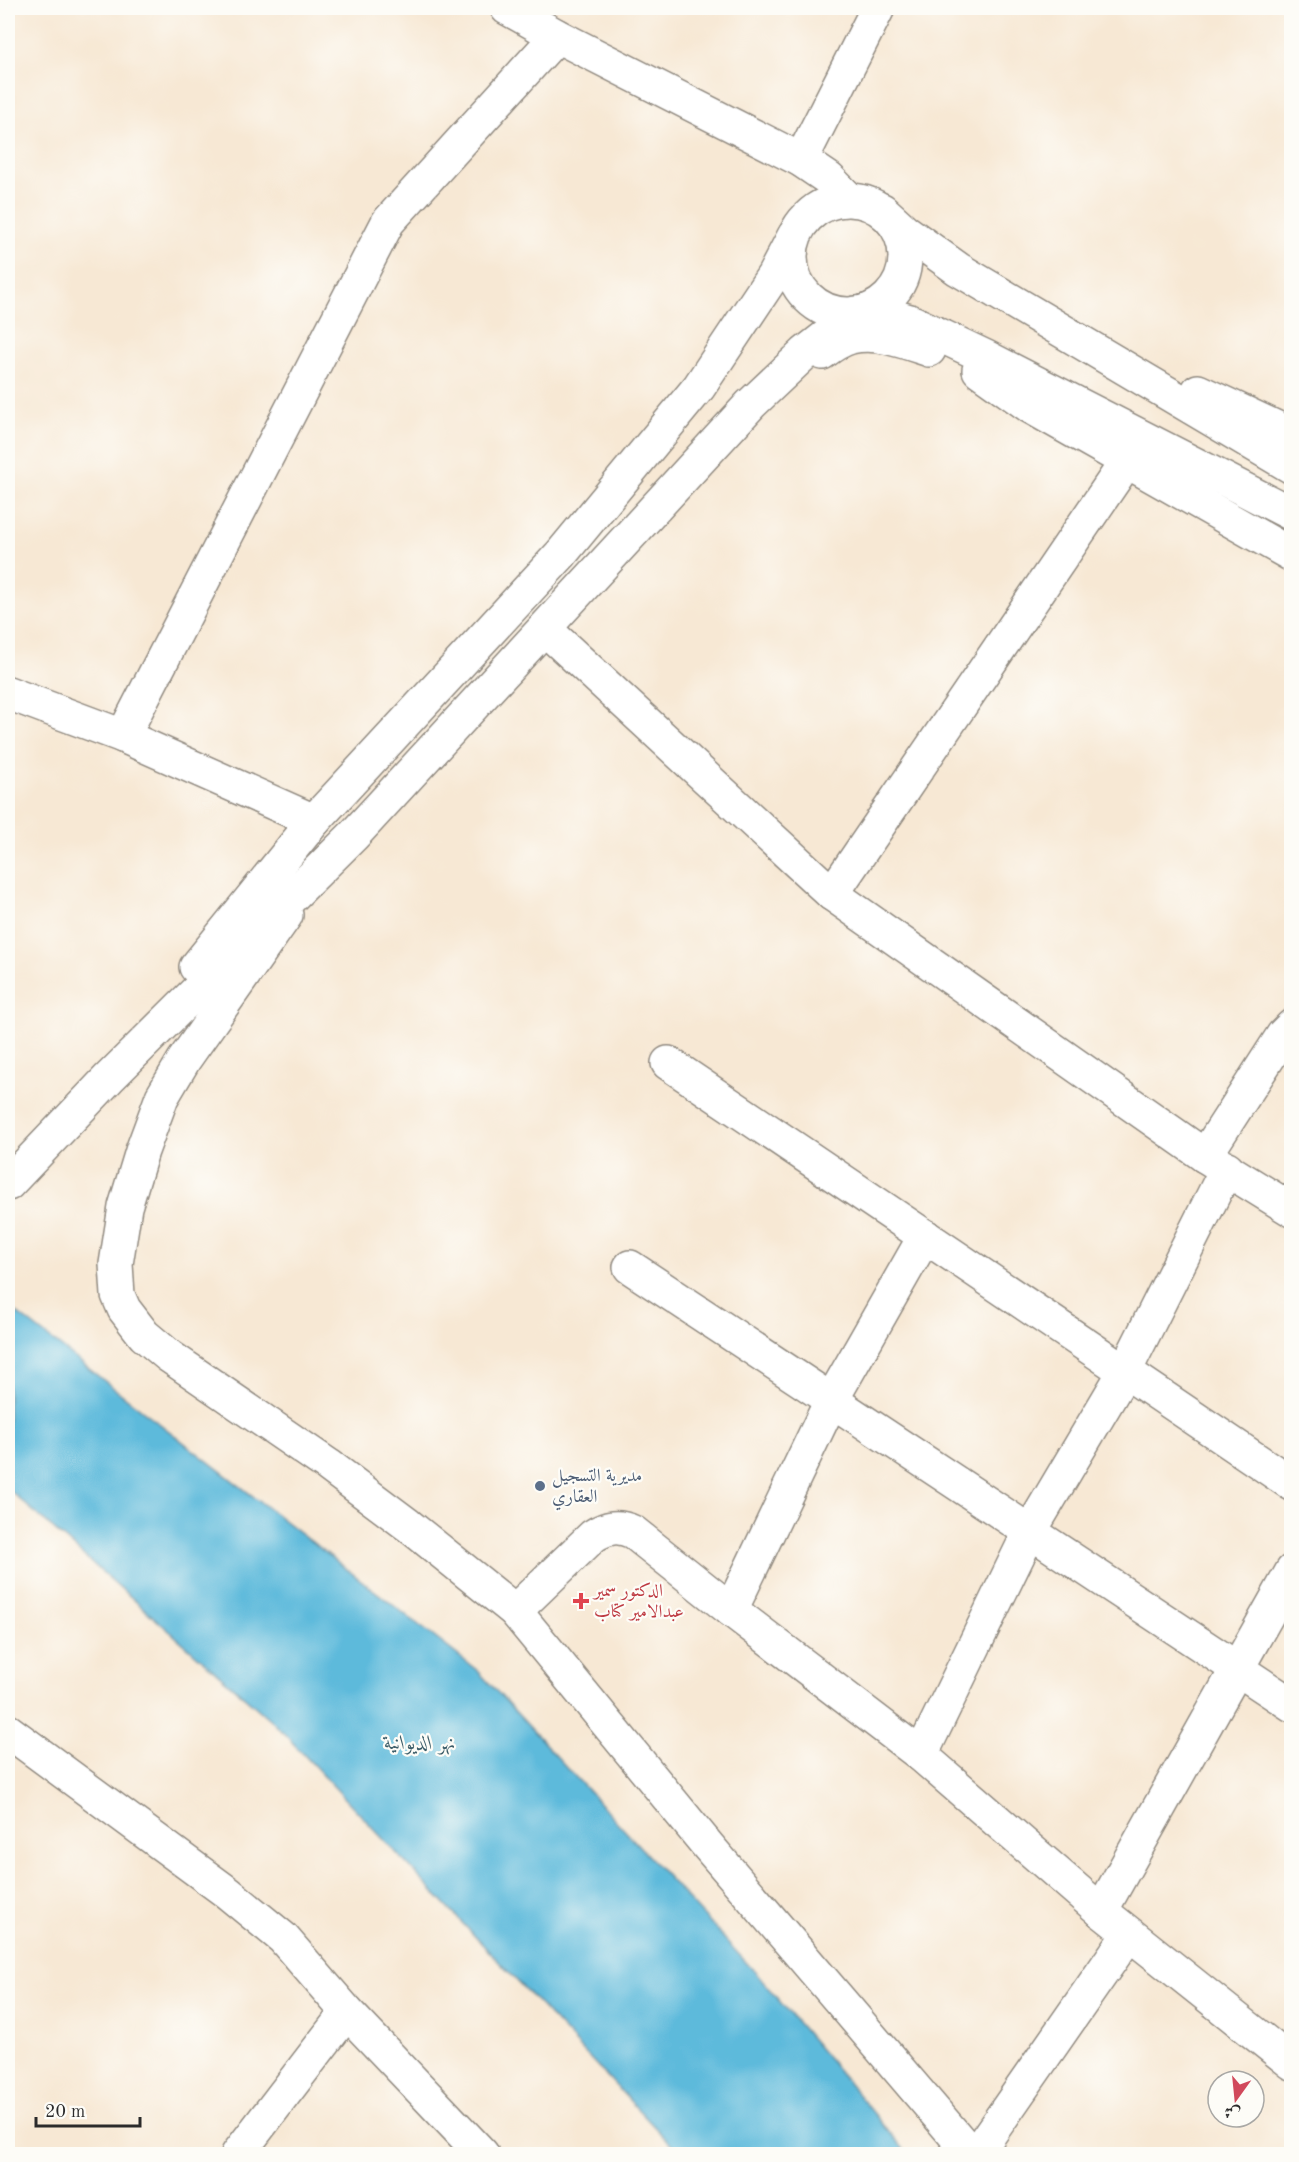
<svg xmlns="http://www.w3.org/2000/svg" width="1299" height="2162" viewBox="0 0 1299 2162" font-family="'Old Standard TT',Amiri,serif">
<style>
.water{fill:#5dbadb;stroke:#447283;stroke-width:1.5}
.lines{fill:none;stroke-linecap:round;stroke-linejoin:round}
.minor-casing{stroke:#918a80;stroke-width:36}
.tertiary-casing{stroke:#918a80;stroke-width:36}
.secondary-casing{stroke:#918a80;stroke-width:36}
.primary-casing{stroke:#918a80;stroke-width:36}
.minor{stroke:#fff;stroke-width:33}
.tertiary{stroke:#fff;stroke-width:33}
.secondary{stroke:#fff;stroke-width:33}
.primary{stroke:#fff;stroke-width:33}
.service-dot{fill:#5c6f8a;stroke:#fdfcf7;stroke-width:2}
.health-dot{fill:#e0444e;stroke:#fdfcf7;stroke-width:2}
.labels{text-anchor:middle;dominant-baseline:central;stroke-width:4.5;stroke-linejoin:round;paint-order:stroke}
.service-label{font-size:18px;fill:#4e5e75;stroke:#fdfcf7;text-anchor:start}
.health-label{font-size:18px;fill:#be3a42;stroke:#fdfcf7;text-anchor:start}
.water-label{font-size:20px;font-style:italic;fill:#3c5d69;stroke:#fdfcf7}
</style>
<rect width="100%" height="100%" fill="#fdfcf7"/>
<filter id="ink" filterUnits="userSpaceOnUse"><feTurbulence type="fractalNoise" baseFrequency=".0167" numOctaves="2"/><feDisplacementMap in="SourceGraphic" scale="12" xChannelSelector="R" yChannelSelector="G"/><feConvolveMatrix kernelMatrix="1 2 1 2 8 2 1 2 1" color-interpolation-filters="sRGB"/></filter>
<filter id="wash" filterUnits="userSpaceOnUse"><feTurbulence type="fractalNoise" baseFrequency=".008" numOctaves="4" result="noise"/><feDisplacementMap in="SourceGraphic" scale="24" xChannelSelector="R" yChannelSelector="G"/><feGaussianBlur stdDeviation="1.35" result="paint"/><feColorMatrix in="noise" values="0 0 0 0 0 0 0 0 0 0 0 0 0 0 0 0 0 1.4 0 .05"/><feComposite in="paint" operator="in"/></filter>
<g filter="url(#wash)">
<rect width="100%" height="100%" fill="#f7e8d4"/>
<polygon class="water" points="8,1306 478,1671 755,1972 908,2154 680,2154 275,1724 8,1489"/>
</g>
<g filter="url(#ink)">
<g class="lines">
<defs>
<g id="minor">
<polyline points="545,629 832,894 1205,1156 1292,1210"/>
<polyline points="8,693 123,736 314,821"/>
<polyline points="123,736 388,222 557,36"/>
<polyline points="832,894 1127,461"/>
<polyline points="668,1063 1292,1484"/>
<polyline points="1205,1156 1283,1035 1292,1026"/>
<polyline points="630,1267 1292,1705"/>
<polyline points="731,1610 831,1401 925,1236"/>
<path d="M515 1611 593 1536C607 1527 618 1525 633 1532L731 1610 921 1755 1101 1911 1292 2063"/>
<polyline points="921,1755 1029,1533 1125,1371 1227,1168"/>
<polyline points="1101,1911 1292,1571"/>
<polyline points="238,2154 347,2012"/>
<polyline points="976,2154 1129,1934"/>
</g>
<g id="tertiary">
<polyline points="507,8 557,36 801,160 829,179 849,199"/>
<polyline points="801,160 878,8"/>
</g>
<g id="secondary">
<polyline points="286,915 184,1060 162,1097 142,1151 125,1207 116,1264 118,1295 124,1309 144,1335 169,1356 328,1465 408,1525 515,1611 708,1846 971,2154"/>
<polyline points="8,1731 228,1893 283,1938 347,2012 482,2154"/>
</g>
<g id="primary">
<circle cx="848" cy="257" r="57"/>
<polyline points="882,210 905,231 958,269 1292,467"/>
<polyline points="866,311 886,314 910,321 986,357 1292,514"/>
<path d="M822 353C830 347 840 340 851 337 877 331 905 342 929 350"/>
<polyline points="979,370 1031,407 1292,555"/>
<polyline points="1198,391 1292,435"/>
<polyline points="196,967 314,821 561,554 699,387 773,276 794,236"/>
<polyline points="8,1184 109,1078 353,836 751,404 805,353 856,313"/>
</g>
</defs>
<use href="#minor" class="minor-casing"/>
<use href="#tertiary" class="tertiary-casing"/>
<use href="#secondary" class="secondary-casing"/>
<use href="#primary" class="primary-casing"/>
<use href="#minor" class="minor"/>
<use href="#tertiary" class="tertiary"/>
<use href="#secondary" class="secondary"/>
<use href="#primary" class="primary"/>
</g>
</g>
<circle class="service-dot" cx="540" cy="1486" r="6"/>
<path class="health-dot" d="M578 1592h6v6h6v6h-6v6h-6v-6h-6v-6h6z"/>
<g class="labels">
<g class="service-label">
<text x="552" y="1476">مديرية التسجيل<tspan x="552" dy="21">العقاري</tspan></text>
</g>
<g class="health-label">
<text x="594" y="1591">الدكتور سمير<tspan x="594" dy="21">عبدالامير كتاب</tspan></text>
</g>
<g class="water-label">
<text x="420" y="1744">نهر الديوانية</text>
</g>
</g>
<rect width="1299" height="2162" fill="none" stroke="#fdfcf7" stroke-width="30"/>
<g transform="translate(1236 2099) rotate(195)"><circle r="28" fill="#fdfcf7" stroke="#a9a8a5" stroke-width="1.5"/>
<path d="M0-4.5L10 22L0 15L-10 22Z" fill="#d1495b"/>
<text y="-9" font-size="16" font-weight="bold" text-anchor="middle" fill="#2b2b2b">ش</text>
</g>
<path d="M36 2117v9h104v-9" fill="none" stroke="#2b2b2b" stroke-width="3"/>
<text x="45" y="2117" font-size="18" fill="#2b2b2b" stroke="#fdfcf7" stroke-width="4.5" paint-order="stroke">20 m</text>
</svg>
